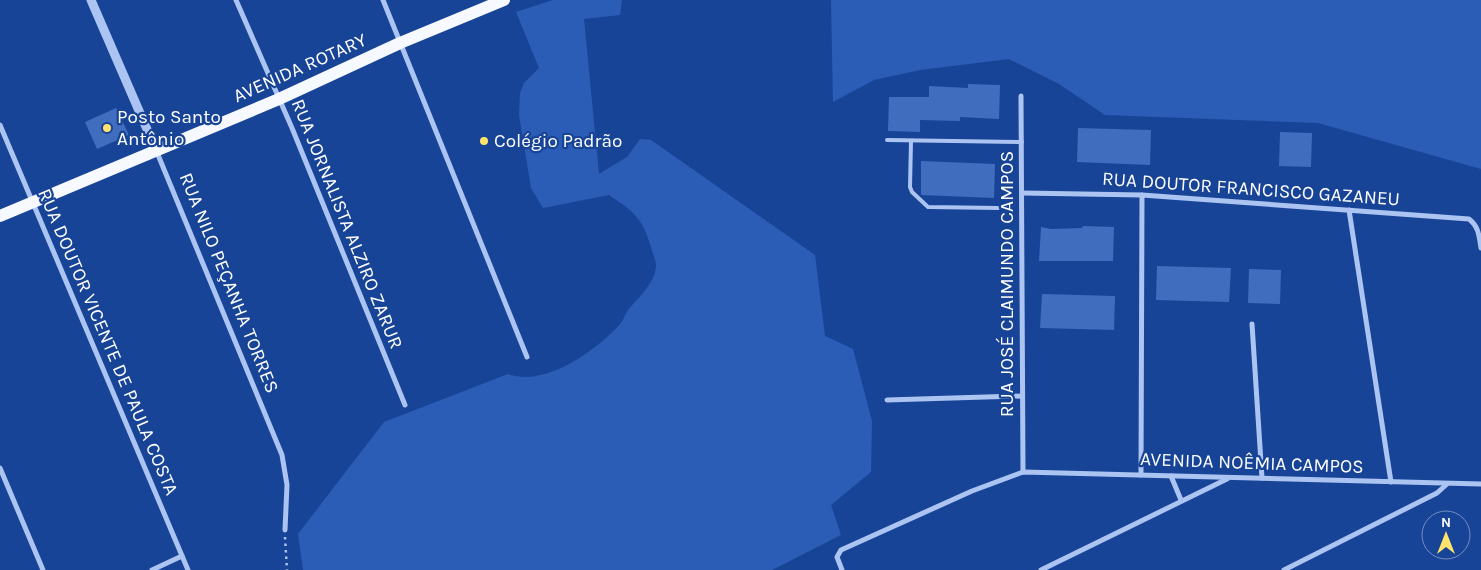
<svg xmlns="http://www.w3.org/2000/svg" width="1481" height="570" viewBox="0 0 1481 570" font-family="Karla,sans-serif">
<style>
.green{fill:#2c5db6}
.building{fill:#416dbf}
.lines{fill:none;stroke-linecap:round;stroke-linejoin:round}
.path{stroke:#acc4f1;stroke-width:2.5;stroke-dasharray:2.5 4;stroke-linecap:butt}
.service{stroke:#acc4f1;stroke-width:4}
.minor{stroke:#acc4f1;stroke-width:5}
.tertiary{stroke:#acc4f1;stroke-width:9}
.primary{stroke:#f6f9ff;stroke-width:12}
.poi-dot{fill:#ffe36c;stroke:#184497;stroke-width:2}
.labels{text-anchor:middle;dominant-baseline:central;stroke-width:4.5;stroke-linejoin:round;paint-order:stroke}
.street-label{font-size:19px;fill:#fff;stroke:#184497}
.poi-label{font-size:19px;fill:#fff;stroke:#184497;text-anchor:start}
</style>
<rect width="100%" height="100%" fill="#184497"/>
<g class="green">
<path d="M553 0H622L620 15 584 19 599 174 627 157 640 139 651 140 815 255 825 336 853 349 872 421 871 472 831 505 841 535 772 570H303L298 534 384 422 508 374C545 388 597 350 621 323 624 319 625 314 628 310 638 298 656 282 656 265 656 260 652 252 651 247 642 217 634 212 609 195L543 208 531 188 519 115 520 93 524 83 539 68 516 12Z"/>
<polygon points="831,0 1481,0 1481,169 1318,123 1105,115 1059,84 1009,59 920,70 874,80 833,102"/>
</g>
<g class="building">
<polygon points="968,84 1000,85 999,119 960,117 960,121 920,120 920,132 888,131 889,97 929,97 929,86 968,88"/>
<polygon points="116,108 129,135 97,149 85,122"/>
<polygon points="1078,128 1151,130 1150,165 1077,162"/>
<polygon points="1280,132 1312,133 1311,167 1279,166"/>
<polygon points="921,161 995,164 994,198 921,195"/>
<polygon points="1083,226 1114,227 1113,261 1039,261 1041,227 1051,229 1082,228"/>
<polygon points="1157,266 1231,268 1229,302 1156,300"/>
<polygon points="1249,269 1281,270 1280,304 1248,303"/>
<polygon points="1042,294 1115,296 1114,330 1040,328"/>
</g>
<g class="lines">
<polyline class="path" points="285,537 287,570"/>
<g class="service">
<polyline points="887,140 1022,142"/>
<polyline points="911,141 910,187 912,192 928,207 998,208"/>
</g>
<g class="minor">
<polyline points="236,0 292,128 405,405"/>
<polyline points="383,0 527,357"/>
<polyline points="1021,96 1023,472"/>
<polyline points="0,125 188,570"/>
<polyline points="156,150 282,455 287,485 285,530"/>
<path d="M1022 193 1142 195 1469 219C1479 227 1479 236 1481 248"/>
<polyline points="1349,210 1391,482"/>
<polyline points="1252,324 1262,478"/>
<polyline points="887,400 1022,396"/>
<polyline points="0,468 43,570"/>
<polyline points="1141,475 1142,195"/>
<polyline points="1171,476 1181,500"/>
<polyline points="152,570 182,556"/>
<polyline points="842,570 837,557 841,550 972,491 1023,472 1481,484"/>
<polyline points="1041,570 1227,479"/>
<polyline points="1284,570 1437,493 1447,484"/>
</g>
<polyline class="tertiary" points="91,0 156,150"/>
<polyline class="primary" points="0,216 279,99 400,43 504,0"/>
</g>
<g class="poi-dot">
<circle cx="107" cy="128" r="5"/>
<circle cx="484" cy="141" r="5"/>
</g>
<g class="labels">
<g class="street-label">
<text transform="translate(300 68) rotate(-24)">AVENIDA ROTARY</text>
<text transform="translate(1251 189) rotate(4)">RUA DOUTOR FRANCISCO GAZANEU</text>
<text transform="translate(347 224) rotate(68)">RUA JORNALISTA ALZIRO ZARUR</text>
<text transform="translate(229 283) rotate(68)">RUA NILO PEÇANHA TORRES</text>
<text transform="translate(1007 284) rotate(-90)">RUA JOSÉ CLAIMUNDO CAMPOS</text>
<text transform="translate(108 342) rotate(67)">RUA DOUTOR VICENTE DE PAULA COSTA</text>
<text transform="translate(1252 463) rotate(2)">AVENIDA NOÊMIA CAMPOS</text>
</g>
<g class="poi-label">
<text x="117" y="117">Posto Santo<tspan x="117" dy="22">Antônio</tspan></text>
<text x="494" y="141">Colégio Padrão</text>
</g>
</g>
<g transform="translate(1446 535)"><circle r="24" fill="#184497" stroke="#748fc1"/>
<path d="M0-4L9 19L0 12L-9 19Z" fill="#ffe36c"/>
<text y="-8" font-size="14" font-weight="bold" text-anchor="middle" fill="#ffffff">N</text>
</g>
</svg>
